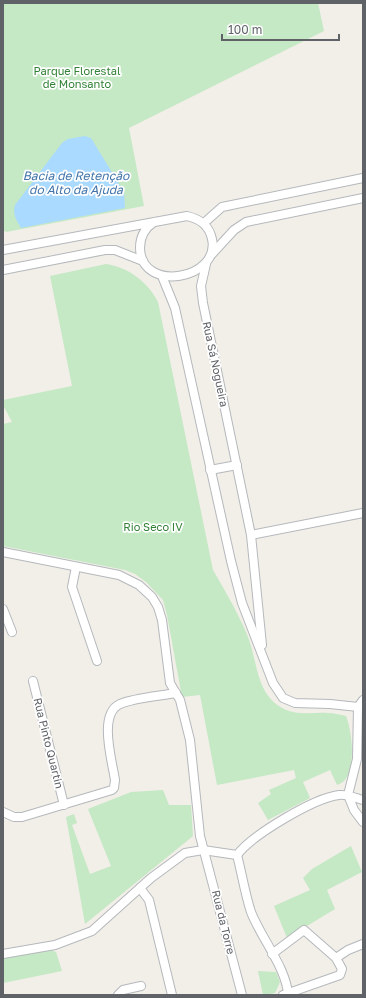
<svg xmlns="http://www.w3.org/2000/svg" width="366" height="998" viewBox="0 0 366 998" font-family="'Golos Text',sans-serif">
<style>
.green{fill:#c5e8c5}
.water{fill:#aadaff}
.lines{fill:none;stroke-linecap:round;stroke-linejoin:round}
.street-casing{stroke:#b5b8bc;stroke-width:10}
.street{stroke:#fff;stroke-width:8}
.labels{text-anchor:middle;dominant-baseline:central;stroke-width:3.5;stroke-linejoin:round;paint-order:stroke}
.park-label{font-size:11px;fill:#348238;stroke:#fff}
.street-label{font-size:11px;fill:#5f6368;stroke:#fff}
.water-label{font-size:12px;font-style:italic;fill:#4174aa;stroke:#fff}
</style>
<rect width="100%" height="100%" fill="#f1efe8"/>
<g class="green">
<polygon points="3,3 318,3 324,31 129,128 144,206 6,232 3,230"/>
<path d="M106 264C128 267 148 282 158 302L213 570C225 591 237 611 246 632 259 661 254 698 289 711 301 715 316 712 328 713 334 713 341 715 346 716 352 731 356 766 345 780 343 782 340 784 337 785L330 770 303 782 310 798 268 820 258 803 271 794 269 790 296 778 294 770 217 785 200 695 182 697 167 615 163 600 146 582 135 574 125 570 3 546V424L12 422 3 405V400L72 386 50 276Z"/>
<polygon points="163,790 169,805 191,805 193,836 85,924 66,817 74,814 77,823 72,825 90,874 111,866 88,809 131,792"/>
<polygon points="351,846 362,872 327,890 335,909 287,938 274,906 310,890 303,878 312,869"/>
<polygon points="51,950 56,952 62,971 3,983 3,958"/>
<polygon points="258,971 276,972 280,982 275,993 263,995"/>
</g>
<path class="water" d="M85 136 91 138 124 192 125 208 21 228C17 221 12 214 15 205L62 143 68 139Z"/>
<g class="lines">
<defs>
<g id="street">
<polyline points="204,223 222,207 363,178"/>
<path d="M3 250 187 216C200 219 209 225 212 239 221 279 141 294 140 248 140 237 145 228 154 222"/>
<polyline points="212,254 234,230 246,222 363,198"/>
<polyline points="206,264 201,286 203,303 251,535 262,645"/>
<polyline points="3,270 105,250 115,250 143,261"/>
<polyline points="162,276 175,308 231,561 242,603 273,683 283,698 295,703 330,704 358,707"/>
<polyline points="210,470 237,465"/>
<polyline points="251,535 363,513"/>
<polyline points="3,552 119,575 139,585 152,597 158,607 162,620 170,683 180,700 190,740 200,836 242,995"/>
<polyline points="76,567 72,587 97,661"/>
<polyline points="3,609 12,632"/>
<polyline points="33,681 64,805"/>
<polyline points="348,795 357,759 358,707 363,700"/>
<polyline points="348,795 354,810 363,822"/>
<path d="M3 812 14 817H22L112 790 114 788 115 780C112 760 98 714 120 704 134 698 160 696 176 693"/>
<path d="M237 855C242 874 245 894 251 912 261 938 287 969 288 995"/>
<path d="M237 855C252 835 314 798 339 795 347 794 356 798 363 800"/>
<polyline points="140,888 149,900 172,995"/>
<polyline points="3,954 55,945 92,931 151,878 185,853 203,850 237,855"/>
<polyline points="272,954 304,930 336,958 342,969 340,975 283,995"/>
<polyline points="336,958 348,950 363,944"/>
<polyline points="118,995 123,990 141,986"/>
</g>
</defs>
<use href="#street" class="street-casing"/>
<use href="#street" class="street"/>
</g>
<g class="labels">
<g class="park-label">
<text x="77" y="70">Parque Florestal<tspan x="77" dy="13">de Monsanto</tspan></text>
<text x="153" y="526">Rio Seco IV</text>
</g>
<g class="street-label">
<text transform="translate(216 364) rotate(78)">Rua Sá Nogueira</text>
<text transform="translate(49 743) rotate(76)">Rua Pinto Quartin</text>
<text transform="translate(224 922) rotate(76)">Rua da Torre</text>
</g>
<g class="water-label">
<text x="76" y="175">Bacia de Retenção<tspan x="76" dy="14">do Alto da Ajuda</tspan></text>
</g>
</g>
<rect width="366" height="998" fill="none" stroke="#5f6368" stroke-width="8"/>
<path d="M222 34v6h117v-6" fill="none" stroke="#5f6368" stroke-width="2"/>
<text x="228" y="34" font-size="12" fill="#5f6368" stroke="#ffffff" stroke-width="3" paint-order="stroke">100 m</text>
</svg>
